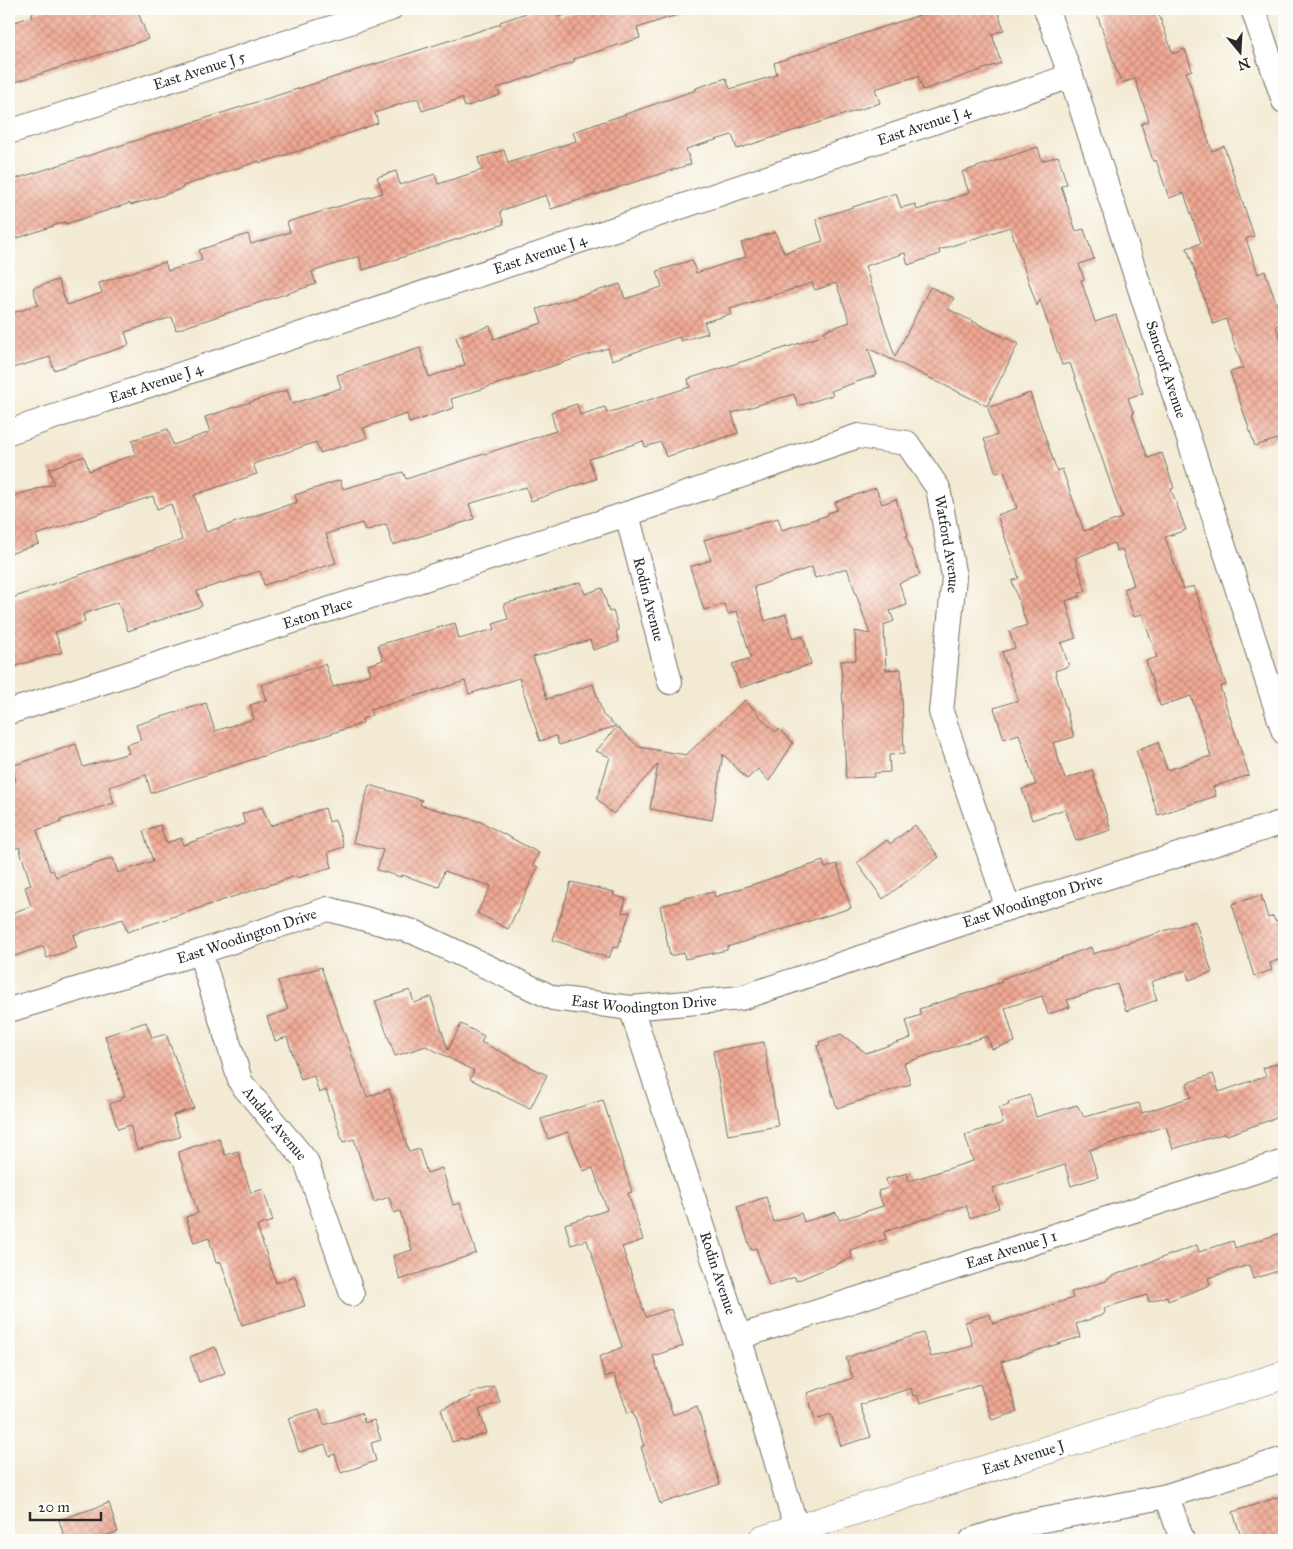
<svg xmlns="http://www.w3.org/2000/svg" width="1293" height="1549" viewBox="0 0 1293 1549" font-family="'IM FELL Great Primer',serif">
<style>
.building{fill:url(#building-cross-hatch);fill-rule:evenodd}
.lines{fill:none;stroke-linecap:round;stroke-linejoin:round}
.minor-casing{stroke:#716e66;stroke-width:26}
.primary-casing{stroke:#716e66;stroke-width:29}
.minor{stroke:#fff;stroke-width:24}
.primary{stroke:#fff;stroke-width:28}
.labels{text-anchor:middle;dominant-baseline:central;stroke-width:4.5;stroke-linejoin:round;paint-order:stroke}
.street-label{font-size:15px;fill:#2b2b2b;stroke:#fdfcf7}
</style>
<defs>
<pattern id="building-cross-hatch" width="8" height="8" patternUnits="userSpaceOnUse" patternTransform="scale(1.25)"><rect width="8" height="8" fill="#f0a893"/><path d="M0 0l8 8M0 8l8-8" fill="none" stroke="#c38978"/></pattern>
</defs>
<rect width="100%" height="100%" fill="#fdfcf7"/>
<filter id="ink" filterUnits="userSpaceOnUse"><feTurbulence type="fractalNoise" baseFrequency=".02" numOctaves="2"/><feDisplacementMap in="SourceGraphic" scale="10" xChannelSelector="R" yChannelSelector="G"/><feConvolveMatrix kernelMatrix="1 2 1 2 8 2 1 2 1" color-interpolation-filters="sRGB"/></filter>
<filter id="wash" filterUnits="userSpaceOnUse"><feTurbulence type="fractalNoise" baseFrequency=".0096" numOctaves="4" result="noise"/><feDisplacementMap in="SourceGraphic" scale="20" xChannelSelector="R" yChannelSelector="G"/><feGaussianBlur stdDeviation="1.12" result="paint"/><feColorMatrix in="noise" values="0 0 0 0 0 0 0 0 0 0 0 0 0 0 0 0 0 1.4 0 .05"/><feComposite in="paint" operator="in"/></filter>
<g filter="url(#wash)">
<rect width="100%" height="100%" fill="#f3ead3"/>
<g id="blocks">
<g class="building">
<polygon points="44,9 137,9 148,39 9,84 9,24 33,16 32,13"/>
<polygon points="538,9 557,9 559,17 587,9 683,9 683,13 637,28 640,38 574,59 574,62 497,88 500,95 465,107 462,98 422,111 418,98 375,113 378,123 314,146 260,163 259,161 183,186 183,188 161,196 131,205 130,203 66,224 65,222 9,241 9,181 501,24 500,22"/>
<polygon points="938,9 997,9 1004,30 992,34 1001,63 923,90 918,76 875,89 880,103 737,149 732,135 686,149 691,164 551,209 546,195 500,211 504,224 363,270 359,256 312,272 316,284 176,330 172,317 125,332 129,345 54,370 50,357 9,369 9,314 38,305 33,288 58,280 67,305 102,293 99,283 138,270 165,262 168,271 202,260 199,250 248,234 251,244 290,232 287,222 383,193 377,177 396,171 400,185 435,174 438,184 482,170 478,158 504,150 508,163 576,141 573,132 696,90 696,88 726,78 730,89 777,75 774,63"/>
<polygon points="1095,9 1157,9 1173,54 1185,49 1192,70 1186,72 1212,151 1224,146 1254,236 1246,239 1258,274 1265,271 1283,323 1276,326 1284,351 1284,437 1255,446 1230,372 1243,368 1226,319 1213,324 1187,248 1201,243 1184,193 1169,198 1156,160 1153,161 1141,124 1149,121 1135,79 1121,83"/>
<path d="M1038 147 1042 161 1058 156 1067 184 1061 186 1076 231 1084 229 1094 259 1079 264 1084 279 1081 280 1095 322 1116 315 1143 393 1128 398 1134 414H1132L1148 458 1162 453 1174 488 1171 489 1186 530 1165 537 1183 589 1194 586 1226 685 1220 687 1249 775 1213 787 1216 796 1158 815 1136 750 1158 742 1167 770 1211 756 1191 696 1160 706 1146 661 1157 657 1142 614 1134 617 1124 589 1134 585 1122 549 1116 551 1114 543 1075 558 1086 591 1079 593 1080 596 1066 601 1076 638 1061 643 1069 666 1055 671 1074 737 1053 743 1065 779 1092 770 1111 830 1076 841 1065 809 1032 820 1022 789 1036 785 1019 734 1004 739 994 708 1018 700 1002 652 1015 648 1009 631 1027 625 1012 581 1019 578 997 515 1017 508 1004 471 996 473 984 439 997 435 988 408 1030 393 1057 471 1062 469 1084 531 1122 518 1070 363 1062 365 1040 300 1037 306 1010 227 939 250 940 254 908 265 905 253 865 266 895 357 930 287 954 298 948 309 1018 344 987 406 868 348 877 375 831 391 833 395 798 406 794 394 732 413 738 433 666 457 661 442 645 447 643 441 589 459 596 479 531 501 526 487 511 491 469 504 474 519 393 545 386 524 365 531 362 523 326 534 336 563 264 585 260 571 197 591 202 606 128 631 118 602 83 614 85 622 55 632 62 652 9 668V599L182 540 171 504 157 509 153 496 36 535 39 544 9 554V497L54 484 49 469 84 456 89 471 136 454 132 440 168 429 173 445 210 432 205 417 287 390 292 404 341 388 337 375 420 348 429 377 465 365 456 337 490 326 494 339 542 323 537 309 620 284 625 299 662 287 657 271 692 260 696 273 746 257 741 243 775 232 784 253 823 241 816 219 896 193 901 208 915 204 917 210 969 193 962 172ZM812 283 815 290 836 283 850 322 824 331 825 335 688 379 690 387 607 413 605 407 580 415 577 404 551 412 556 431 406 479 403 472 343 489 340 480 295 495 297 502 206 532 194 495 257 474 253 464 316 442 320 453 367 438 363 428 407 414 409 423 454 408 451 399 608 348 612 360 679 337 681 341 708 333 704 322 732 314 730 309Z"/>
<polygon points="876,488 882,504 896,499 908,535 906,536 920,575 899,583 907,605 890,611 894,621 884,625 886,670 901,669 904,754 889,755 890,772 874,773 874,777 846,778 841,661 856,660 855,631 870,634 847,568 815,578 812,567 754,587 765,621 786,614 793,639 803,636 811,664 740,688 732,664 751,658 737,611 728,614 724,604 704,610 690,567 711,560 704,540 778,518 782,530 828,515 828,513 837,510 835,502"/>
<polygon points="581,582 585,594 602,588 609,612 613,611 619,630 616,631 619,642 593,650 590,640 533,657 547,699 593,684 603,715 616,726 559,745 556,736 540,741 519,678 469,694 465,681 370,710 372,715 362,719 363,723 151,793 146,775 109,787 114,803 60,820 61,822 37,830 50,871 53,870 56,877 113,858 118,873 153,861 143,831 160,825 166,843 181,838 183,845 245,824 242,814 262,807 270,826 325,808 329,822 335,820 344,847 328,852 332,867 297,878 296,876 127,932 123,919 73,935 77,948 47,958 43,946 9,958 9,914 31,906 25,887 31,885 19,847 9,851 9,783 16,781 12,766 76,744 83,767 129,753 126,745 141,740 136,725 206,703 215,731 254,719 250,705 266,700 261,685 325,664 333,687 371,674 368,665 383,660 378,645 455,623 459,639 495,629 493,624 508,619 504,604"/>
<polygon points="745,700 768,725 776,732 779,729 793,743 769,781 758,769 747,779 723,754 712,820 650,809 658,764 613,814 597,799 610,757 596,751 617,727 639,747 686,755"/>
<polygon points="369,785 422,800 420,805 481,822 539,853 533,865 538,867 508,929 477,913 491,886 444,871 439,887 402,875 401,877 377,870 383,850 353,842"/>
<polygon points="915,825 939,857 883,899 857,863 887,840 890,844"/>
<polygon points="823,861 825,868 837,864 851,908 727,947 727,950 685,959 684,953 670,956 660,906 680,901 680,899 714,892 715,897"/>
<polygon points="571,882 614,892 613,895 626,899 622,913 630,912 618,948 613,947 609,958 553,940"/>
<polygon points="1261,895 1268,918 1273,916 1275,921 1284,918 1284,958 1270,963 1272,970 1254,976 1232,904"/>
<polygon points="1195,921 1212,972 1189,980 1186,970 1151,982 1157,1000 1126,1011 1117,984 1067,1000 1070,1007 1048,1014 1042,996 1005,1008 1015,1042 992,1049 987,1036 904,1063 911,1084 837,1108 817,1046 820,1045 819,1042 841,1034 866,1053 911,1038 906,1020 921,1015 919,1009 1002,982 1001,979 1091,947 1093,954"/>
<polygon points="321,967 367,1097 389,1089 409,1152 419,1149 427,1173 442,1168 453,1205 460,1203 476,1253 400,1280 393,1256 412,1250 400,1211 394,1213 389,1197 374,1202 354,1139 343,1142 326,1090 319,1093 314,1076 301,1080 287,1037 275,1041 267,1017 288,1010 278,981"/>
<polygon points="410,990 414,1003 431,997 448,1050 461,1024 484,1036 481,1042 547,1075 530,1109 470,1079 474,1071 426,1046 395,1056 375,1001"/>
<polygon points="146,1022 152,1038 166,1034 194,1108 173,1115 180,1137 137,1150 130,1125 118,1129 110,1104 121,1100 120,1098 125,1096 105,1036"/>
<polygon points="764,1042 778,1126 728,1135 713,1051"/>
<polygon points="1284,1061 1284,1121 1280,1121 1279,1117 1227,1135 1226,1133 1173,1149 1166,1126 1089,1150 1098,1177 1071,1186 1065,1165 993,1188 999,1208 970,1218 966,1205 884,1232 886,1239 850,1250 852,1258 796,1281 795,1277 769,1286 756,1248 751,1250 737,1207 766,1197 774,1222 801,1213 804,1222 836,1212 839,1220 883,1206 878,1191 888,1188 886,1179 907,1173 909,1181 973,1161 965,1135 1003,1123 999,1108 1009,1105 1008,1102 1030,1095 1036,1117 1077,1105 1084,1117 1139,1103 1142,1113 1191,1097 1187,1083 1213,1074 1219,1092 1266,1076 1263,1068"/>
<polygon points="603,1100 632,1192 628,1193 643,1240 622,1247 646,1317 671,1309 683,1346 653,1356 673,1415 697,1406 720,1484 660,1504 641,1447 644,1446 633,1411 628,1413 614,1374 605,1377 599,1357 622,1347 587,1240 571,1245 565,1224 607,1210 593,1168 583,1171 568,1132 548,1139 541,1119"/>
<polygon points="219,1138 225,1155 238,1151 251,1193 263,1189 273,1221 257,1226 276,1283 295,1276 305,1306 242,1325 221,1262 216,1263 209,1238 194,1243 186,1217 198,1213 178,1152"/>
<polygon points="1284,1232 1284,1269 1253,1279 1249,1265 1208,1278 1210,1285 1168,1301 1167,1296 1149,1302 1147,1295 1104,1308 1105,1312 1103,1315 1076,1324 1080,1337 1001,1362 1017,1412 992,1420 980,1384 920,1403 917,1395 913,1396 911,1388 860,1405 871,1437 841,1446 831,1414 815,1419 807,1393 853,1378 846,1358 856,1354 923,1333 931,1357 973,1346 965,1322 990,1314 993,1324 1073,1298 1071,1292 1106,1281 1112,1276 1197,1245 1199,1252 1233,1241 1235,1248"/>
<polygon points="215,1347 225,1373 199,1382 190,1357"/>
<polygon points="494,1386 500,1402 479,1410 487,1433 463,1441 462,1439 452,1442 441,1409 471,1397 470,1393"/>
<polygon points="319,1409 324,1425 361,1413 365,1423 374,1420 381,1440 371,1443 376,1461 341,1473 335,1454 329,1456 325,1444 299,1452 288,1418"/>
<polygon points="1284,1495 1284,1540 1242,1540 1233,1512"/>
<polygon points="109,1503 118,1532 92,1540 65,1540 59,1520"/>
</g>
</g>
</g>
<g filter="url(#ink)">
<use href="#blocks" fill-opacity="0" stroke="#716e66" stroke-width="1"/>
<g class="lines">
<defs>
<g id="minor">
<path id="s1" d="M1046 9 1071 76 1284 732"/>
<polyline points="1253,9 1284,101"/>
<path id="s2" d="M9 132 390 9"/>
<path id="s3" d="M9 432 1071 76"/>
<path id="s4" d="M627 514 670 682"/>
<path id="s5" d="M9 712 627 514 858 436 907 443 938 488 954 577 941 712 1008 908"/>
<path id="s6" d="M200 952 241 1083 306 1161 352 1294"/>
<path id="s7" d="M631 1008 739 1337 800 1540"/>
<path id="s8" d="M9 1010 200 952 328 909 414 932 553 998 631 1008 741 998 1008 908 1284 822"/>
<path id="s9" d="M739 1337 1284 1162"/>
<polyline points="1167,1496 1182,1540"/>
<polyline points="972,1540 1022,1524 1167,1496 1284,1459"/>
</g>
<g id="primary">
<path id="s10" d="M762 1540 1284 1375"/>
</g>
</defs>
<use href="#minor" class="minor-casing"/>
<use href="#primary" class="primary-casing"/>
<use href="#minor" class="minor"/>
<use href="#primary" class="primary"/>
</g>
</g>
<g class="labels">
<g class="street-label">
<text stroke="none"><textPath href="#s2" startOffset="200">East Avenue J 5</textPath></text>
<text stroke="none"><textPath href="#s3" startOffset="965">East Avenue J 4</textPath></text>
<text stroke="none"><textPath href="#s3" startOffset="560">East Avenue J 4</textPath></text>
<text stroke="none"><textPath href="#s1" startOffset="380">Sancroft Avenue</textPath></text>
<text stroke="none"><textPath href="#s3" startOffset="155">East Avenue J 4</textPath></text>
<text stroke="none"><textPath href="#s5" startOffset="1054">Watford Avenue</textPath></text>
<text stroke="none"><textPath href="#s4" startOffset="88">Rodin Avenue</textPath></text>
<text stroke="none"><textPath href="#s5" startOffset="324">Eston Place</textPath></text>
<text stroke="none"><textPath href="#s8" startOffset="1074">East Woodington Drive</textPath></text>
<text stroke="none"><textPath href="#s8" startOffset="249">East Woodington Drive</textPath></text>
<text stroke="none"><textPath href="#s8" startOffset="669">East Woodington Drive</textPath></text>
<text stroke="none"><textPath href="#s6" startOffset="190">Andale Avenue</textPath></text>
<text stroke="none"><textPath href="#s9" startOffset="286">East Avenue J 1</textPath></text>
<text stroke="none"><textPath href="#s7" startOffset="279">Rodin Avenue</textPath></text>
<text stroke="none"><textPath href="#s10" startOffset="274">East Avenue J</textPath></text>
</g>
</g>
<rect width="1293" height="1549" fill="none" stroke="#fdfcf7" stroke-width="30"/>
<g transform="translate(1240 52) rotate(162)" stroke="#fdfcf7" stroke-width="4" paint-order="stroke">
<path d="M0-4L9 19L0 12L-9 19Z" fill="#2b2b2b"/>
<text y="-8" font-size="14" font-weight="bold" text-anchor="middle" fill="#2b2b2b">N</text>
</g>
<path d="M30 1512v8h71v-8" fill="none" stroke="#2b2b2b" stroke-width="2.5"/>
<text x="38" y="1512" font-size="15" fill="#2b2b2b" stroke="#fdfcf7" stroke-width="4" paint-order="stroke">20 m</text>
</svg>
